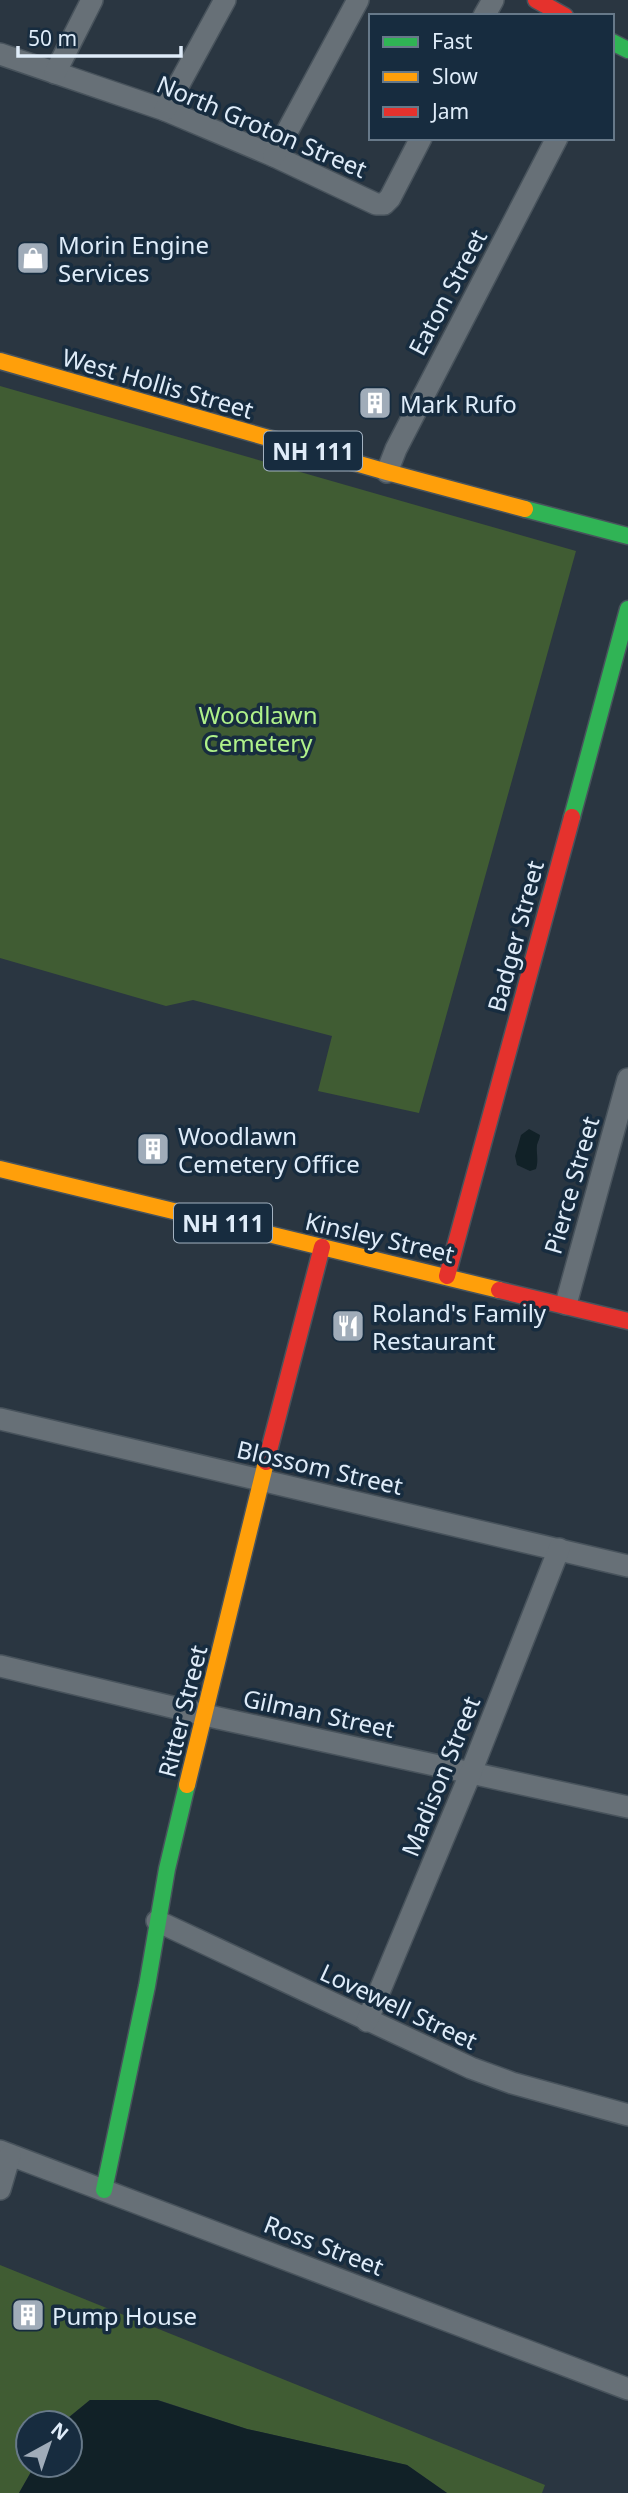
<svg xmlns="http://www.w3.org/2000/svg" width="628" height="2493" viewBox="0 0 628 2493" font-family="'Noto Sans',sans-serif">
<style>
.green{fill:#405c33}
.water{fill:#112127}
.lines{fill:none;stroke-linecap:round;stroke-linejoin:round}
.street-casing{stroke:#48535c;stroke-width:24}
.fast-casing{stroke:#48535c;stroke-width:19}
.slow-casing{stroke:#48535c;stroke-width:19}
.jam-casing{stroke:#48535c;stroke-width:19}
.street{stroke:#677077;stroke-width:21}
.fast{stroke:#30b455;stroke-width:16}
.slow{stroke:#ff9f0a;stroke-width:16}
.jam{stroke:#e5322d;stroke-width:16}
.labels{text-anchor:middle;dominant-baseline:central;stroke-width:7;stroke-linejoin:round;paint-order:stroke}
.shield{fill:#172c3f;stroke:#a3b2c1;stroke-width:2}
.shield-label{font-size:23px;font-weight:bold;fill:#dfecf9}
.street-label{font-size:24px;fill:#dfecf9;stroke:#172c3f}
.poi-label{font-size:24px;fill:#dfecf9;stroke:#172c3f;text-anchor:start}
.park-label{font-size:24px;fill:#aff18a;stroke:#172c3f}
</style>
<rect width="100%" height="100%" fill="#2a3641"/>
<g class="green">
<polygon points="0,386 576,551 419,1113 318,1091 332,1036 193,1000 166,1006 0,958"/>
<polygon points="0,2265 545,2485 542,2493 447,2493 407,2465 247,2429 158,2400 90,2400 62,2423 28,2423 28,2465 35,2465 19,2493 0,2493"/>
</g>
<g class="water">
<path d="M529 1129 540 1135C540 1138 538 1141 537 1145 536 1153 539 1160 536 1169L530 1171 517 1165 515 1156 521 1135Z"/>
<polygon points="90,2400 157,2400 247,2429 407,2465 447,2493 19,2493 35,2465 70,2465 70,2423 62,2423"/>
</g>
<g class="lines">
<defs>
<g id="street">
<polyline points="484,16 493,0"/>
<polyline points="0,54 165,110 274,156 376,204 384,204 390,198 421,138"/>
<polyline points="55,73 92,0"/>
<polyline points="165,110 225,0"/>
<polyline points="274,156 358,0"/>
<polyline points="387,472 396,449 557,138"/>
<polyline points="566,1304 628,1079"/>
<polyline points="0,1419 628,1566"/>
<polyline points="0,1666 218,1718 628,1807"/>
<polyline points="157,1921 471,2068 512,2083 628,2115"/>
<polyline points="367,2021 471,1772 559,1549"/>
<polyline points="0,2151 628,2389"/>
<polyline points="0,2189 10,2155"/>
</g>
<g id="fast">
<polyline points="612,42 628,50"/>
<polyline points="525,509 628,536"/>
<polyline points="572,817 628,609"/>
<polyline points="104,2190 147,1986 167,1869 187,1785"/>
</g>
<g id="slow">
<polyline points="0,361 387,472 525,509"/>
<polyline points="0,1169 499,1290"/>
<polyline points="187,1785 266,1462"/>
</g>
<g id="jam">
<polyline points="536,0 565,16"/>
<polyline points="447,1276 572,817"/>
<polyline points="499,1290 628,1321"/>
<polyline points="266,1462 322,1247"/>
</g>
</defs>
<use href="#street" class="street-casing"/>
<use href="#fast" class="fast-casing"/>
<use href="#slow" class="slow-casing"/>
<use href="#jam" class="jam-casing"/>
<use href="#street" class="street"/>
<use href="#fast" class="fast"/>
<use href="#slow" class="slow"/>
<use href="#jam" class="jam"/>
</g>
<defs>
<symbol id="shop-square" viewBox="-11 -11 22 22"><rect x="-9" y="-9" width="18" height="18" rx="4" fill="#a0acb9" stroke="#172c3f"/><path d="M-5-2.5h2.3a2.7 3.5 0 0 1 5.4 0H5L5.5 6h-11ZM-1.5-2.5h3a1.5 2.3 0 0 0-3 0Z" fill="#fff"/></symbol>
<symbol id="building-square" viewBox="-11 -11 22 22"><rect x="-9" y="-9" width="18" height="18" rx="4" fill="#a0acb9" stroke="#172c3f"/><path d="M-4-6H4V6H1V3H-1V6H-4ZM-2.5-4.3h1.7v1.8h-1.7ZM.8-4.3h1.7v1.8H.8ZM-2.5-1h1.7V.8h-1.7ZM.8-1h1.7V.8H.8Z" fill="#fff"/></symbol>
<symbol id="restaurant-square" viewBox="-11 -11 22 22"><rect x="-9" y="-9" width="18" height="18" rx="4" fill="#a0acb9" stroke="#172c3f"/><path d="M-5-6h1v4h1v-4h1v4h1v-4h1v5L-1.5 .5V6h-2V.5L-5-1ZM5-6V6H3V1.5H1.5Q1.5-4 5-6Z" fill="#fff"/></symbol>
</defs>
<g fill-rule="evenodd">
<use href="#shop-square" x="14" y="239" width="38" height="38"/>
<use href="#building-square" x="356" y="384" width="38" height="38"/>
<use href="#building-square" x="134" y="1130" width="38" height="38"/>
<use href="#restaurant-square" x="329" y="1307" width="38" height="38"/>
<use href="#building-square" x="9" y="2296" width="38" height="38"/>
</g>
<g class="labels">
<g class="shield">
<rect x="264" y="431.5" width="98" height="39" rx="5"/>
<rect x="174" y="1203.5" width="98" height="39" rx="5"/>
</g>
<g class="shield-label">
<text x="313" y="451">NH 111</text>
<text x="223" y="1223">NH 111</text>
</g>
<g class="street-label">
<text transform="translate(262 126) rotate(23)">North Groton Street</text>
<text transform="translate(447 292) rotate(-62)">Eaton Street</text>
<text transform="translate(158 383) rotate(16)">West Hollis Street</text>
<text transform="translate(515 936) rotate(-75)">Badger Street</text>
<text transform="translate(571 1185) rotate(-74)">Pierce Street</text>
<text transform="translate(380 1237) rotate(13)">Kinsley Street</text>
<text transform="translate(320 1467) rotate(13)">Blossom Street</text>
<text transform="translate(182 1711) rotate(-76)">Ritter Street</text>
<text transform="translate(319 1713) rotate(12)">Gilman Street</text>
<text transform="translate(440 1776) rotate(-68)">Madison Street</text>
<text transform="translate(399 2006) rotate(25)">Lovewell Street</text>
<text transform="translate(324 2245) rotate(21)">Ross Street</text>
</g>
<g class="poi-label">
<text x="58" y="244">Morin Engine<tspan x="58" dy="28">Services</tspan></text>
<text x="400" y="403">Mark Rufo</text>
<text x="178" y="1135">Woodlawn<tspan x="178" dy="28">Cemetery Office</tspan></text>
<text x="372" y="1312">Roland's Family<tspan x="372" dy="28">Restaurant</tspan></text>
<text x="52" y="2315">Pump House</text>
</g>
<g class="park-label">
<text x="258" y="714">Woodlawn<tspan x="258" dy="28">Cemetery</tspan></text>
</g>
</g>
<rect x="369" y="14" width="245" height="126" fill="#172c3f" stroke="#677989" stroke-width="2"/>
<rect x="383" y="37" width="35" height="10" fill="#30b455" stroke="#677989" stroke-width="2"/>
<text x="432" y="49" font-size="21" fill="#dfecf9">Fast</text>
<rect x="383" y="72" width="35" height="10" fill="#ff9f0a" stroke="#677989" stroke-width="2"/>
<text x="432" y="84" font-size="21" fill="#dfecf9">Slow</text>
<rect x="383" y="107" width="35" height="10" fill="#e5322d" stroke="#677989" stroke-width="2"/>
<text x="432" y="119" font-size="21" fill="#dfecf9">Jam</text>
<g transform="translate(49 2444) rotate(40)"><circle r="33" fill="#172c3f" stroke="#677989" stroke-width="2"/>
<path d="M0-5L12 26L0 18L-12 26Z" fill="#a0acb9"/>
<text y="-10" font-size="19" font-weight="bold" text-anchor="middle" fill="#dfecf9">N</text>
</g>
<path d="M18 46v10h163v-10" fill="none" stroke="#dfecf9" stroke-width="3.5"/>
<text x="28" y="46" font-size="21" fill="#dfecf9" stroke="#172c3f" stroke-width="5" paint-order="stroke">50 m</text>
</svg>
